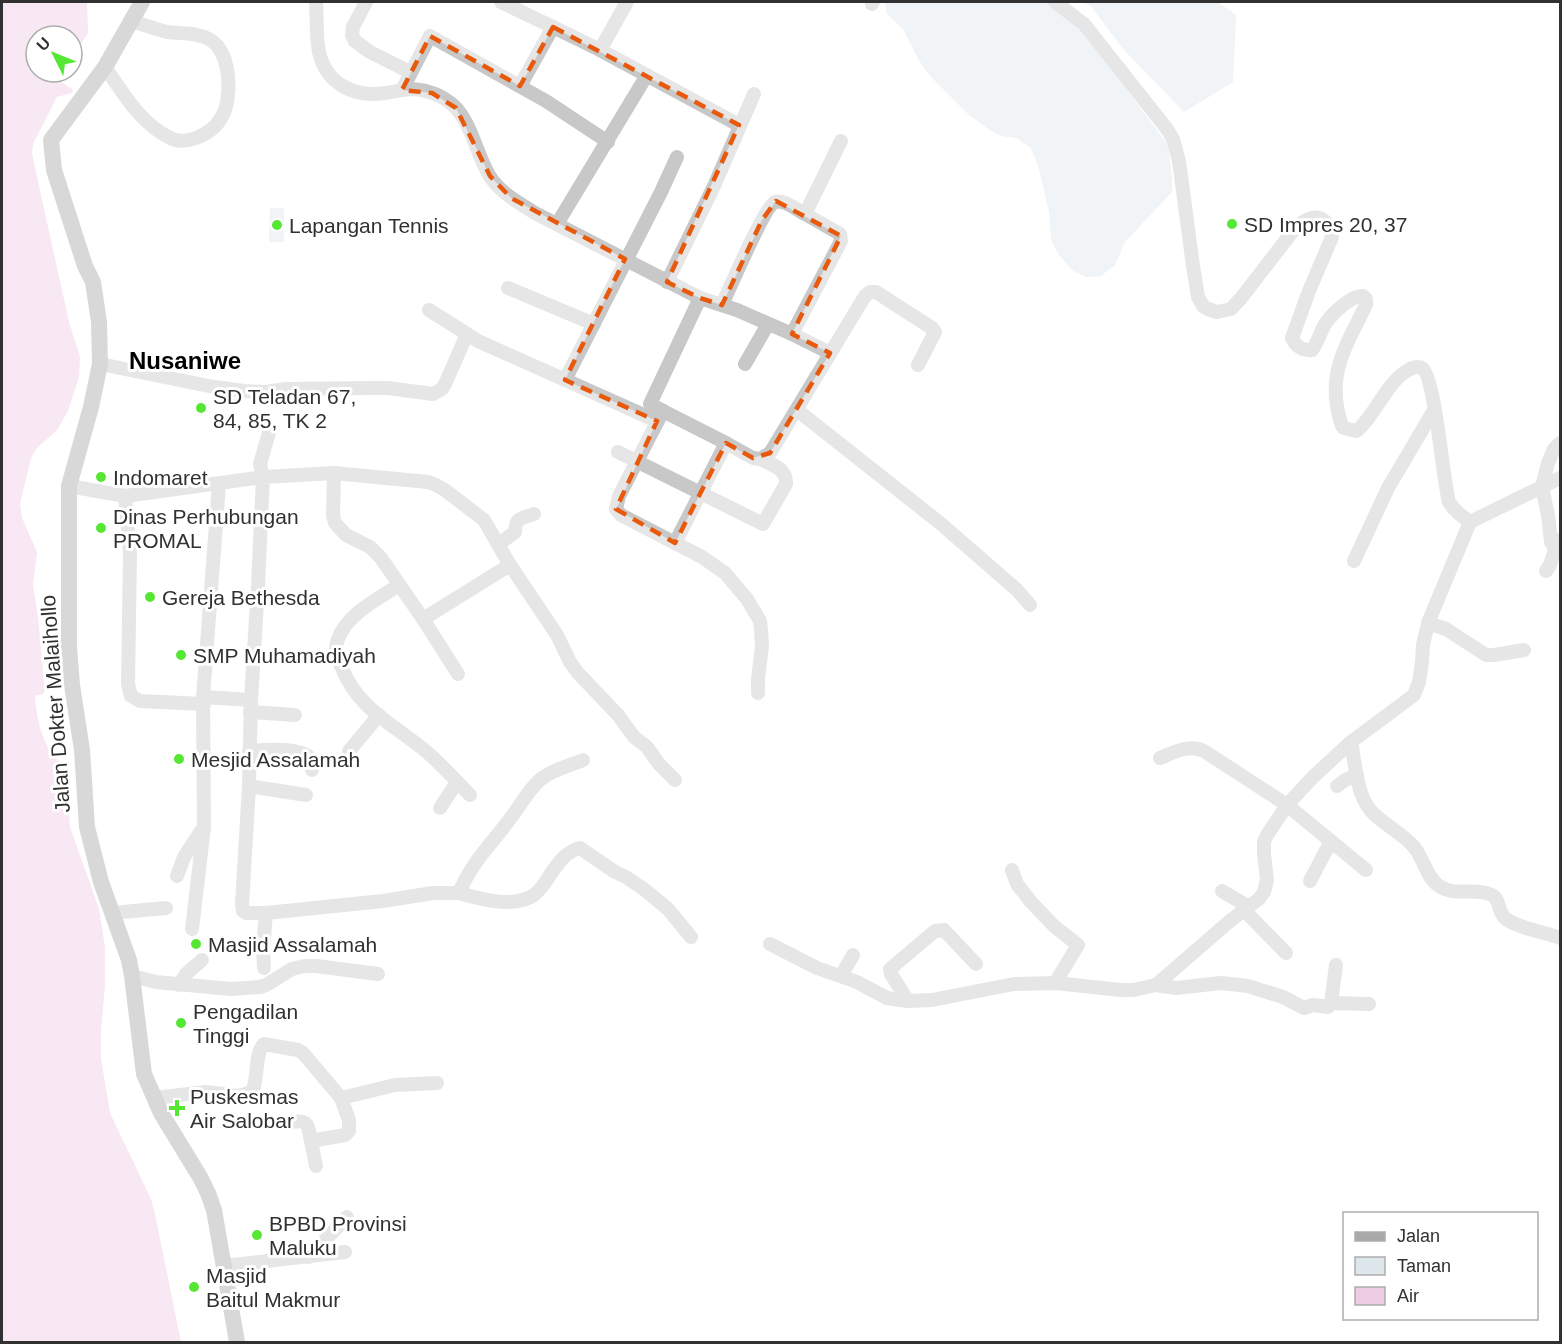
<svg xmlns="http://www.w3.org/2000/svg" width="1562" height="1344" viewBox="0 0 1562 1344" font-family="Arial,sans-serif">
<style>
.green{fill:#dde6eb}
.water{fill:#edcce4}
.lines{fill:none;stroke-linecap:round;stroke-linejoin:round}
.minor{stroke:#c8c8c8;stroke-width:14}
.major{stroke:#a9a9a9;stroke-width:16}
.marked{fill:none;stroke:#e8590c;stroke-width:4.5;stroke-dasharray:12 8;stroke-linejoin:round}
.poi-dot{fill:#56e734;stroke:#fff;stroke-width:2}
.labels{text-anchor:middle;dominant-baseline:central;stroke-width:6;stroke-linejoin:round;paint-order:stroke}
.poi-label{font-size:21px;fill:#313131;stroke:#fff;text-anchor:start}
.street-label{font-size:21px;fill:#313131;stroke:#fff}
.quarter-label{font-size:24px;font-weight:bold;fill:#000;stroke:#fff}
</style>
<rect width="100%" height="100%" fill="#fff"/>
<g class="green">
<polygon points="885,2 1052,2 1082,30 1168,145 1172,177 1172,192 1125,242 1115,265 1101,276 1086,277 1072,270 1058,254 1051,239 1049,212 1038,165 1030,147 1016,138 1001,136 991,131 969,115 930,76 918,59 903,29 886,13"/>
<polygon points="1083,2 1218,2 1236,15 1233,82 1184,112 1123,49 1091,6"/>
<polygon points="270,208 284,208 284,242 269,242"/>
</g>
<path class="water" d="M2 2H89L87 3 88 33 78 49 72 50V36H36V72H58L56 79 72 89 73 91 71 93 57 97 33 144 32 154 69 322 80 357 79 377 68 411 57 430 36 449 31 458 20 504 22 518 37 552 33 585 38 617 45 690 43 694 35 696C36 715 41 737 51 753 54 758 61 762 66 766L70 827 99 909 105 947V986L101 1030V1059L110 1113 151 1199 155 1214 181 1342H2Z"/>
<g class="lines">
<g class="minor">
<path d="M316 2C317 18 316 36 319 52 326 84 355 98 385 93 395 92 403 89 412 89 429 90 442 95 454 106 471 122 477 155 489 175 500 193 518 202 535 213L700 298 737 310 792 334 830 353"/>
<polyline points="366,2 353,27 352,35 355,41 370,52 410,72"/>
<polyline points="501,2 553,27"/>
<path d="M1055 2 1084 24 1167 129 1173 139 1179 161 1193 266 1198 297 1203 306 1208 309 1217 312 1231 309 1242 297 1296 227C1313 213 1327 213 1332 237L1309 291 1292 338C1295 346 1303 351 1312 350 1318 342 1320 333 1325 324 1332 314 1351 295 1363 296L1366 299V305C1345 348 1325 376 1342 426L1344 428 1356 431 1359 429C1375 414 1387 384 1405 372 1409 369 1417 365 1422 368 1435 376 1443 481 1449 502 1454 511 1462 516 1470 522L1560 478"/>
<polyline points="872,4 873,2"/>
<polyline points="600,50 627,2"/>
<path d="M105 67C123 93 140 123 170 138 178 142 188 141 196 138 206 134 216 128 221 118 233 100 231 54 212 41 199 32 182 34 167 32 155 29 144 25 132 21"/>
<polyline points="520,86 553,27 600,50 739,125"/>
<polyline points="402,90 430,36 546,101 608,142"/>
<polyline points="557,224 647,75"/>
<polyline points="667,282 714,186 754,94"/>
<polyline points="508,288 594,324"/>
<polyline points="700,298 650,404 663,411 619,496 616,509 621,515 702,557 725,573 747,599 760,621 761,630 762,646 758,679 758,693"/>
<path d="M722 305C729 290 765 206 775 202 784 199 797 210 805 214"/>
<polyline points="429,310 478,341 657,421"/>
<polyline points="792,334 841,241 840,234 805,214 841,141"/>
<polyline points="100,364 214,387 244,391 266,392 286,389 368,388 388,388 433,394 442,389 446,382 467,334"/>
<polyline points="745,364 768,324"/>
<polyline points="565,380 661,192 677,157"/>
<polyline points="797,410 940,523 1017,590 1030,605"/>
<polyline points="663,411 726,443 675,543"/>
<polyline points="726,443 753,458 760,459 770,453 865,296 870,292 876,292 932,328 935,332 918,365"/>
<path d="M618 452 763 524 786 484C787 468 772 465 760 459"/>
<polyline points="334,473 333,515 335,523 346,535 370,547 381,558 423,619 458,674"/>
<polyline points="219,484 203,697 251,700"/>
<polyline points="69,486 125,496 263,477 260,464 270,429"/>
<polyline points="125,496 130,553 128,684 131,696 140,701 204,704"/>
<path d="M499 544 515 532C516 517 520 519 534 514"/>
<polyline points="1555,548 1551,542 1548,515 1542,487 1548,463 1554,449 1560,443"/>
<polyline points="1354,561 1388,488 1434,410"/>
<polyline points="1546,571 1550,565 1558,540"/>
<path d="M399 585C378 599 347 614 338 639 334 649 337 657 341 666 358 710 394 724 428 753 443 766 456 781 470 795"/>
<polyline points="423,619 510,565"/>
<polyline points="1428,623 1446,629 1486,655 1494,655 1524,650"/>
<polyline points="250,712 295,715"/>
<path d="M1351 742C1356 766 1356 798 1375 815 1387 826 1404 835 1414 847 1424 859 1426 877 1439 886 1455 897 1475 887 1492 895 1500 899 1498 912 1505 918 1514 927 1547 933 1560 938"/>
<path d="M249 751C264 750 298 747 309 757L312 770"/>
<polyline points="349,751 379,715"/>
<path d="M1160 758C1175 752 1189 744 1204 751L1287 805 1366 870"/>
<path d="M583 760C570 766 553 769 541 779 530 788 523 801 515 812 495 841 473 859 459 893H433L383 901 266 913H246L243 911 242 904 249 786 251 700 258 586 263 477 334 473 428 482 436 485 445 490 484 520 510 565 557 635 570 662 578 673 618 715 634 737 647 747 659 764 675 780"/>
<polyline points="249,786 306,795"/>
<polyline points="1337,786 1345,780 1357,775"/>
<polyline points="440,808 457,782"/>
<polyline points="1012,870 1017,884 1031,902 1054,926 1078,945 1055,983"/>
<polyline points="177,876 184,857 203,828"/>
<polyline points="1310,881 1331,841"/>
<polyline points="1222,891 1249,907"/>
<path d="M459 893C482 899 512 909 534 895 541 890 547 880 552 872 559 862 567 851 580 848L615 872 626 877 645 890 668 909 691 937"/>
<polyline points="1244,910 1286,953"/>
<polyline points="112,913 166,908"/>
<polyline points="192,929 204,827 203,697"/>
<polyline points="770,944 817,968 857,982 887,998 908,1001 932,1000 1014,984 1055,983 1121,990 1133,990 1156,985 1231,920 1259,899 1264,892 1267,880 1264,854 1264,842 1267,835 1287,805 1313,777 1351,742 1414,695 1419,682 1422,662 1423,645 1428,623 1470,522"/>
<polyline points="264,968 263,950 266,913"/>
<polyline points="132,976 156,982 231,989 260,987 266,985 292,969 304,966 316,966 378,974"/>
<polyline points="841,976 853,955"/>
<polyline points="179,985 186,974 202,960"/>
<polyline points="1156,985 1176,988 1221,983 1248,986 1283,997 1304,1008 1313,1005 1328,1007 1331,1003 1336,965"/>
<polyline points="908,1001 891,974 890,969 935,931 944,930 976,964"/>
<polyline points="1331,1003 1369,1004"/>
<path d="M154 1098 206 1092 239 1096 252 1092C259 1078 254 1053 264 1044L298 1050 303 1053 341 1098 349 1120V1131L345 1135 311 1141C307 1122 309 1120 289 1122"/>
<polyline points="341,1098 395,1085 437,1083"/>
<polyline points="311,1141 316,1166"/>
<polyline points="309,1257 347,1217"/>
<polyline points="224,1266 345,1252"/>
</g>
<polyline class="major" points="142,2 105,67 51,140 54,170 85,266 93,282 99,322 100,364 91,407 69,486 69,647 72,685 82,750 87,827 101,882 129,960 132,976 144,1074 161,1113 200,1177 208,1193 214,1210 237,1342"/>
</g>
<path d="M0 0H1562V1344H0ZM553 27 739 125 667 282 700 298 722 305 762 220 776 201 841 236 792 334 830 353 770 453 753 458 726 443 675 543 616 509 657 421 565 380 625 259 511 198 490 176 456 108 432 93 402 90 430 36 520 86Z" fill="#fff" fill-opacity=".55" fill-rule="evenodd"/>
<path class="marked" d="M553 27 739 125 667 282 700 298 722 305 762 220 776 201 841 236 792 334 830 353 770 453 753 458 726 443 675 543 616 509 657 421 565 380 625 259 511 198 490 176 456 108 432 93 402 90 430 36 520 86Z"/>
<g class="poi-dot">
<circle cx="1232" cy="224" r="6"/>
<circle cx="277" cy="225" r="6"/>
<circle cx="201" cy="408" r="6"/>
<circle cx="101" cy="477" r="6"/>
<circle cx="101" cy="528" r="6"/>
<circle cx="150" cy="597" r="6"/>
<circle cx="181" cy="655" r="6"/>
<circle cx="179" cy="759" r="6"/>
<circle cx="196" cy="944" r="6"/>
<circle cx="181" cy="1023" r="6"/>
<path d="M174 1099h6v6h6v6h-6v6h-6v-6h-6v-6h6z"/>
<circle cx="257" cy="1235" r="6"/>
<circle cx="194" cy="1287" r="6"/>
</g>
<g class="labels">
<g class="poi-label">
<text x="1244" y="224">SD Impres 20, 37</text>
<text x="289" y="225">Lapangan Tennis</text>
<text x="213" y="396">SD Teladan 67,<tspan x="213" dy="24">84, 85, TK 2</tspan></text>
<text x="113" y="477">Indomaret</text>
<text x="113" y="516">Dinas Perhubungan<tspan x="113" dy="24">PROMAL</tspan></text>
<text x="162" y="597">Gereja Bethesda</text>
<text x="193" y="655">SMP Muhamadiyah</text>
<text x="191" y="759">Mesjid Assalamah</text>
<text x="208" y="944">Masjid Assalamah</text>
<text x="193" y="1011">Pengadilan<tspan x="193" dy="24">Tinggi</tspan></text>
<text x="190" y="1096">Puskesmas<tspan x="190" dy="24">Air Salobar</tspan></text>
<text x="269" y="1223">BPBD Provinsi<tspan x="269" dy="24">Maluku</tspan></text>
<text x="206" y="1275">Masjid<tspan x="206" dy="24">Baitul Makmur</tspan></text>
</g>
<g class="street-label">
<text transform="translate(55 704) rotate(-94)">Jalan Dokter Malaihollo</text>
</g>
<g class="quarter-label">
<text x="185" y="360">Nusaniwe</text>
</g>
</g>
<rect width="1562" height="1344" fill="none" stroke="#313131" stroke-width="6"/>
<rect x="1343" y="1212" width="195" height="108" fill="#ffffff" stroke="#adadad" stroke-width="1.5"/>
<rect x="1355" y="1232" width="30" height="9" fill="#a9a9a9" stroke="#adadad" stroke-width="1.5"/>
<text x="1397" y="1242" font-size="18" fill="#313131">Jalan</text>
<rect x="1355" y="1257" width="30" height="18" fill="#dde6eb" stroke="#adadad" stroke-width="1.5"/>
<text x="1397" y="1272" font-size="18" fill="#313131">Taman</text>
<rect x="1355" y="1287" width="30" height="18" fill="#edcce4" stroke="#adadad" stroke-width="1.5"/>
<text x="1397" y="1302" font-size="18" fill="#313131">Air</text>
<g transform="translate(54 54) rotate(313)"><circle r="28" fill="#ffffff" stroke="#adadad" stroke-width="1.5"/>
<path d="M0-4.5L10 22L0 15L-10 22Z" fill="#56e734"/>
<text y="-9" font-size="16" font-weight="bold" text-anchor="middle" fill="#313131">U</text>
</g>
</svg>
